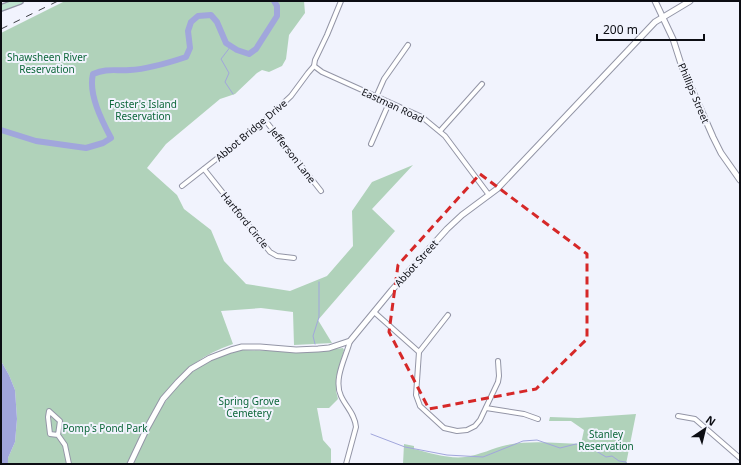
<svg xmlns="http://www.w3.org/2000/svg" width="741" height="465" viewBox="0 0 741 465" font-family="'Noto Sans',sans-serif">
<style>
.green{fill:#b0d2ba}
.water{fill:#a1a6dc}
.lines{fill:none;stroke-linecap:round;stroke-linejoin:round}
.stream{stroke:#a1a6dc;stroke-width:1}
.river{stroke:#a1a6dc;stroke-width:6}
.minor-casing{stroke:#9395a6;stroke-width:6}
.tertiary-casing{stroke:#9395a6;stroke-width:7}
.secondary-casing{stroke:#9395a6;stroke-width:8}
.minor{stroke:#fff;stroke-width:4}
.tertiary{stroke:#fff;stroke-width:5}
.secondary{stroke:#bee3cf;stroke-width:5.5}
.rail{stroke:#3d3e45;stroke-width:1;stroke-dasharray:7 7;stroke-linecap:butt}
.marked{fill:none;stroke:#d62828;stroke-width:3;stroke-dasharray:8 5;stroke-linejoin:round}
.labels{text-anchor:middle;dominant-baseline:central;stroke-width:4;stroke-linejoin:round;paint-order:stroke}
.park-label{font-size:10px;fill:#0d673a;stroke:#f1f3fd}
.street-label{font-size:10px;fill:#0c0d13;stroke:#f1f3fd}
</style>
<rect width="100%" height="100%" fill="#f1f3fd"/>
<g class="green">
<path d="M65 1H304L305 13 289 35 286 59 282 66 269 72 262 70 257 73 235 94 220 99 166 144 147 168 177 195 184 209 211 230 224 261 246 284 290 291 327 276 353 246 352 211 372 182 413 165 372 209 395 231 318 320 332 343 294 345 293 312 261 308 221 311 233 344C174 363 152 411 127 464H8V458L15 442 17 419 15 390 9 375 1 361V33Z"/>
<path d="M343 348 344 350 336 378V391L338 399 329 408H317L323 440 331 449V464H133C158 410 178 363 242 350L311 352Z"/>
<path d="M636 414 626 464H403L404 444 414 446V449C430 453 449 459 465 457 480 455 493 448 507 445 531 440 556 443 581 444L584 430 571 421H549L550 417 578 418Z"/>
</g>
<polygon class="water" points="1,361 9,375 15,390 17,419 15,442 8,458 8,464 1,464"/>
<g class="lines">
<g class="stream">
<polyline points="231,46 221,59 229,73 225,82 233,94"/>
<polyline points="315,344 313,336 319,317 319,282"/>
<polyline points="371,434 405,447 447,455 483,457 523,441 537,440 560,448 576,444 588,446 606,457 612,456 619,461 626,462 627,464"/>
</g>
<path class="river" d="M1 130 36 141 86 148 103 143 111 138C102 121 88 94 93 74 107 68 115 71 130 70 149 69 168 63 186 57L190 48 188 31 191 22 198 16 211 15 217 22 226 43 237 50 249 54 256 49 277 16V6L274 1"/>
<defs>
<g id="minor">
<polyline points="314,66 322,72 422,117 445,136 489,195"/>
<polyline points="376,97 384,79 408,45"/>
<polyline points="265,120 321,191"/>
<polyline points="440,131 482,84"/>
<polyline points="371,144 389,103"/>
<polyline points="204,169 270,252 277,256 294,258"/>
<polyline points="182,186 261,124 291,96 308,73 314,66 315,60 327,35 341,1"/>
<polyline points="374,312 419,352"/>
<polyline points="448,315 419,352 416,395 420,406 444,428 457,431 467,430 475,426 480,420 498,382 499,376 498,361"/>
<polyline points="486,408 524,414 538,419"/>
<polyline points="678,416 695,419 740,458"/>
<polyline points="58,435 50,434 48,417 49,411 60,421 58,435 65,445 69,464"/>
<path d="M346 464 356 427C355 414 346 407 341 396 333 379 346 357 350 341"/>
</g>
<g id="tertiary">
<polyline points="655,1 673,39 681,64 713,137 721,153 740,180"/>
<polyline points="130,464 147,428 163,399 178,382 191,369 210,358 231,350 242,347 260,347 296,350 318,349 329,348 350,341 392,290 447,229 462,215 497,189 655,22 690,1"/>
</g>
<polyline id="secondary" points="1,8 20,1"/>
</defs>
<use href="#minor" class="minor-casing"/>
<use href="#tertiary" class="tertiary-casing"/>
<use href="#secondary" class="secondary-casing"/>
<use href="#minor" class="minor"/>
<use href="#tertiary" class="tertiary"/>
<use href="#secondary" class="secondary"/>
<polyline class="rail" points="1,29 58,1"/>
</g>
<path class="marked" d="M480 174 587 254V339L536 389 429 409 389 332 398 265Z"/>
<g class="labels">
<g class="park-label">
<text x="47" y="57">Shawsheen River<tspan x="47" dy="12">Reservation</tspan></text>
<text x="143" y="104">Foster's Island<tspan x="143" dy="12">Reservation</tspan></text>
<text x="249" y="401">Spring Grove<tspan x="249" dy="12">Cemetery</tspan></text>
<text x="105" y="428">Pomp's Pond Park</text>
<text x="606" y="434">Stanley<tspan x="606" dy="12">Reservation</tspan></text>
</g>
<g class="street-label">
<text transform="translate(694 93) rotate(67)">Phillips Street</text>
<text transform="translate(393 105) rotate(25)">Eastman Road</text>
<text transform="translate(251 130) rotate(-40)">Abbot Bridge Drive</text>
<text transform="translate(293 155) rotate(52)">Jefferson Lane</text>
<text transform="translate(245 220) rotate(51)">Hartford Circle</text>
<text transform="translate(416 263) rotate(-48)">Abbot Street</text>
</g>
</g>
<rect width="741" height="465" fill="none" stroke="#0c0d13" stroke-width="4"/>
<g transform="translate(705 429) rotate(35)" stroke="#f1f3fd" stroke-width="3" paint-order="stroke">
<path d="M0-3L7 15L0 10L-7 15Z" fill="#0c0d13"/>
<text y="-6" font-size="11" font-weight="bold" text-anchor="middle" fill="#0c0d13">N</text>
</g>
<path d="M597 34v6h107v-6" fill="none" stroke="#0c0d13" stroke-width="2"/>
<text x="603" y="34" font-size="12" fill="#0c0d13" stroke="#f1f3fd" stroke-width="3" paint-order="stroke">200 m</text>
</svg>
